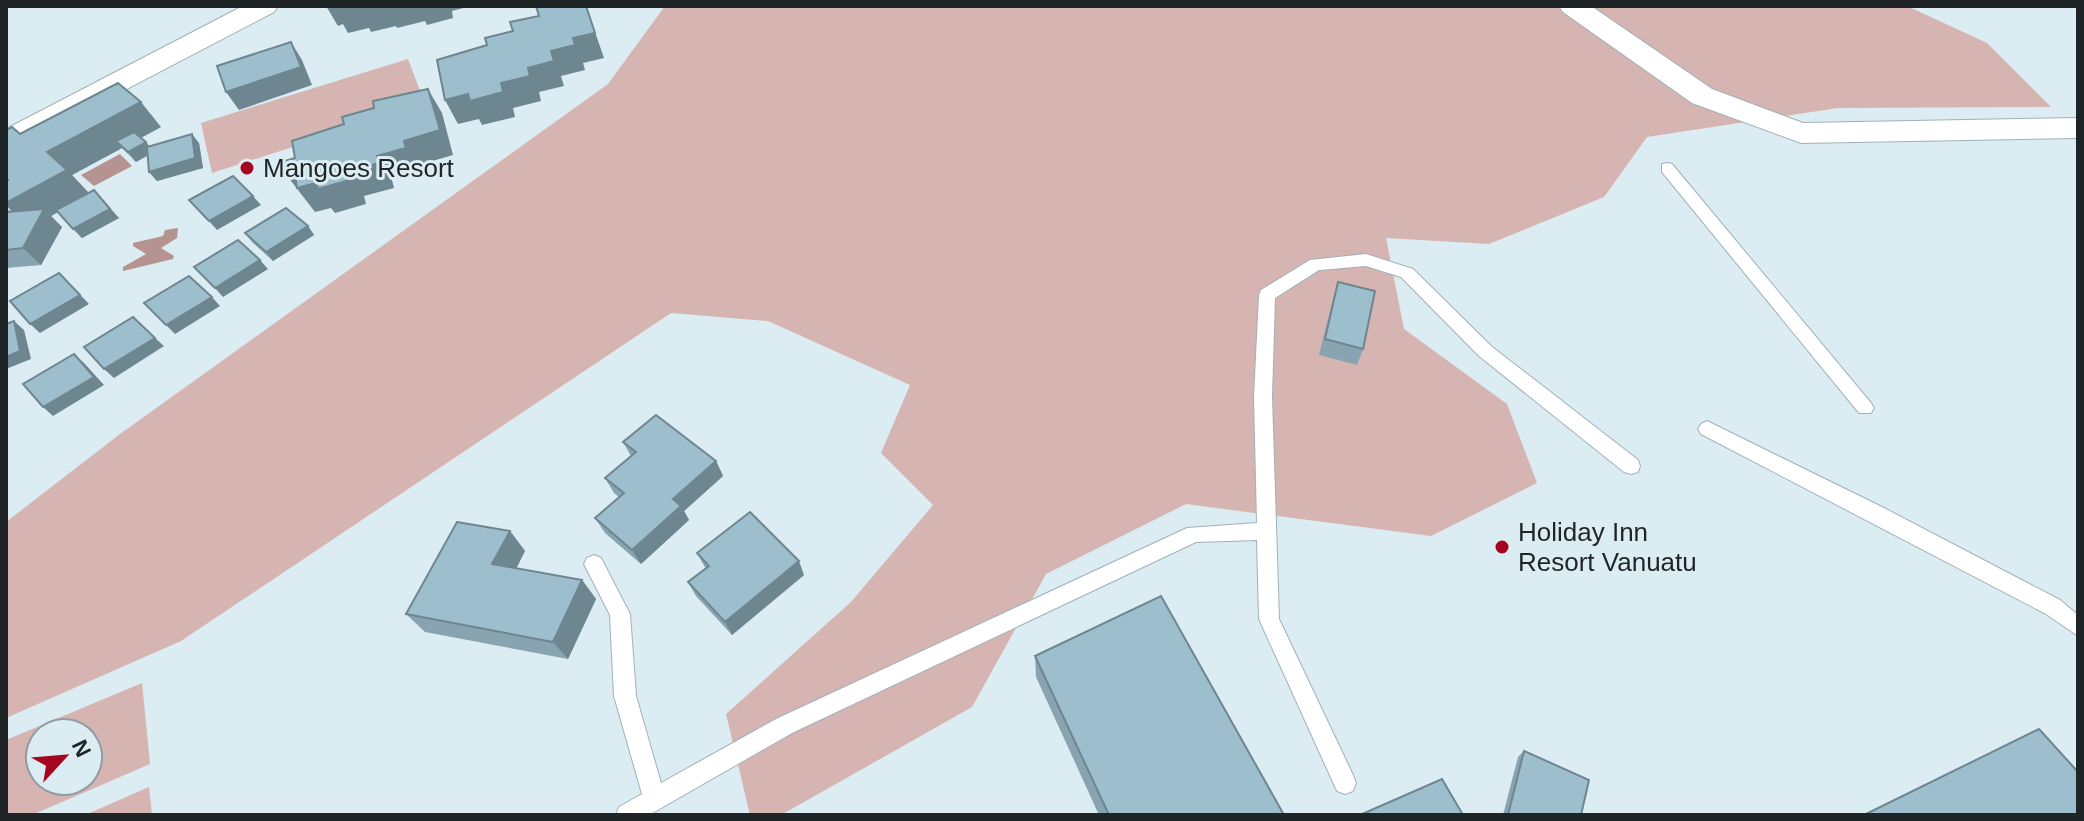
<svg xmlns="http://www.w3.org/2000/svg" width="2084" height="821" viewBox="0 0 2084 821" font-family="Arial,sans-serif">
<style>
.green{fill:#d5b4b2;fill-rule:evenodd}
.water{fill:#b59390}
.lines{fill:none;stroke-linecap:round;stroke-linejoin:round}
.service-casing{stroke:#a1b1b7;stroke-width:2}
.minor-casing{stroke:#a1b1b7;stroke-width:2}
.service{fill:#fff;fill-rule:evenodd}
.minor{fill:#fff;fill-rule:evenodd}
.wall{fill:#87a4b0}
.shaded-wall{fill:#6e8690}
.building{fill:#9dbfcd;stroke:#6e8690;stroke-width:2}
.poi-dot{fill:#a3061e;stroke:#dbecf2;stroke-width:3}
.labels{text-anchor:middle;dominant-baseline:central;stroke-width:6;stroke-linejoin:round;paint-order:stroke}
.poi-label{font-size:26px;fill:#1f2527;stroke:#dbecf2;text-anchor:start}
</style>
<rect width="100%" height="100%" fill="#dbecf2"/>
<g class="green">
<polygon points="665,6 1907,6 1987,43 2051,107 1838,108 1647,137 1604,197 1489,244 1386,238 1404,329 1507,404 1537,483 1431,536 1186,504 1046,574 972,707 781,815 750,815 726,714 851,602 933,505 881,453 910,385 768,321 671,313 181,641 6,718 6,522 120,434 608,84"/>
<polygon points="408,59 425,104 212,173 201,123"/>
<path d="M142 683 150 764 32 815H6V740ZM40 733H88V781H40Z"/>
<polygon points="149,787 152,815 85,815"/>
</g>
<g class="water">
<polygon points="120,154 132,166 94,186 81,175"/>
<polygon points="178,228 177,238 161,248 174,256 173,259 123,271 123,267 146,254 133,246 133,243 163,236 165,230"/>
</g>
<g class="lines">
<defs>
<g id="service">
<polygon points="1667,163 1672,164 1871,403 1874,408 1871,413 1859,413 1662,172 1662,164"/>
<polygon points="1366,254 1413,269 1491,346 1638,460 1640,466 1638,472 1631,474 1624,472 1479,356 1401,277 1366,266 1319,270 1275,298 1272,397 1279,619 1353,775 1356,783 1353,791 1345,794 1337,791 1259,619 1257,540 1196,542 792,733 649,815 616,815 619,807 642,794 614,696 610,615 584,564 587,558 594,555 601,558 630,614 636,696 661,783 776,719 1187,528 1257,523 1254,397 1259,295 1261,290 1310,260"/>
<polygon points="1707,421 1884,508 2060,600 2078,615 2078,636 2046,614 1701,434 1698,429 1701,424"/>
</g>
<g id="minor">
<polygon points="243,6 278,6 274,12 6,152 6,129"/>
<polygon points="1559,6 1591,6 1712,89 1803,123 2078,118 2078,138 1801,143 1692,103 1563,12"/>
</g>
</defs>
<use href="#service" class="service-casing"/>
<use href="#minor" class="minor-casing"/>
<use href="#service" class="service"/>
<use href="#minor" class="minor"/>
</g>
<g class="wall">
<polygon points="161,127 141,138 149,146 199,143 203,168 157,181 149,172 148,155 136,162 122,148 72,175 88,193 119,218 82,238 58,212 51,216 62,227 41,265 6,268 6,208 10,212 12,212 7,206 6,207 6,130 20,134"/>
<polygon points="308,226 314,235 273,261 252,242 245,233"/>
<polygon points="1338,282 1363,349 1357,365 1319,355 1333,299"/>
<polygon points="623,442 716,461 723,476 684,511 689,520 641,564 605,533 595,518 619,497 614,493 605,478 631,456"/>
<polygon points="510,531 525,551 516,568 582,580 596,599 568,659 425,632 406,614"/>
<polygon points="697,553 804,575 732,635 696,596 688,582 706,569"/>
<polygon points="1035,656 1284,815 1099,815 1036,677"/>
<polygon points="1524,751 1581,815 1503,815 1518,757"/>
</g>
<g class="shaded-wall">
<polygon points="326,6 467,6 467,7 452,11 453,18 427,25 425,21 397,28 396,26 371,32 369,28 348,33 343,24 338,26"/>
<polygon points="586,6 604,58 583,63 585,70 561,76 564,86 539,92 541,101 513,108 515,117 482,125 479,119 458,124 445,100 501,83 528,68 551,51 573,38"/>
<polygon points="291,42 302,60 312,85 239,110 226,92"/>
<polygon points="428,89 442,113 453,155 419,165 420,172 392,180 394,188 364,196 366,204 335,213 331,208 315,212 288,177 295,175 348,172 404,141"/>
<polygon points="141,102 161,127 123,147 116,141 122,148 72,175 90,194 51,216 62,227 41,265 23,248 29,228 7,206 6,207 6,177 47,152"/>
<polygon points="192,134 199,143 203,168 157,181 149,172"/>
<polygon points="146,142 154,152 136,162 128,152"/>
<polygon points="94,190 119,218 82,238 73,229"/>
<polygon points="253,196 261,205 217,230 209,221"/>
<polygon points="308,226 314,235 273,261 266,252"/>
<polygon points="260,260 268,269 223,297 215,288"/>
<polygon points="59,273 89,304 40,333 30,324"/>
<polygon points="212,297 220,306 175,334 166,325"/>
<polygon points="14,321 24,330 31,359 6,369 6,357"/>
<polygon points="155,338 164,346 114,378 104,369"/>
<polygon points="74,354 84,363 104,385 53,416 43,407"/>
<polygon points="716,461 723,476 684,511 689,520 641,564 632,550 673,499"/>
<polygon points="510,531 525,551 509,583 492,564"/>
<polygon points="799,561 804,575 732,635 725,622"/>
<polygon points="582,580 596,599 568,659 553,642"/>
</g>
<g class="building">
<polygon points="536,6 586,6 595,33 573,38 575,45 551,51 554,61 528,68 530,76 501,83 503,92 470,101 468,94 445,100 437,60 487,45 485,38 513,31 510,22 539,16"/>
<polygon points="291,42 301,67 226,92 217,66"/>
<polygon points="118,83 141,102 47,152 67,170 6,203 6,181 8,180 6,177 6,130 12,127 20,134"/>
<polygon points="428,89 440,130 404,141 406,148 377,156 379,163 348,172 350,180 318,189 316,183 297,188 295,175 288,177 285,161 295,158 292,141 344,124 342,117 374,108 373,101"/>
<polygon points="134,132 146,142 128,152 116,141"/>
<polygon points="192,134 195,158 149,172 147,147"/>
<polygon points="233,176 253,196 209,221 189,200"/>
<polygon points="94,190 110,209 73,229 56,210"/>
<polygon points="286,208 308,226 266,252 245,233"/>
<polygon points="44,209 23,248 6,250 6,212"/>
<polygon points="238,240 260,260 215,288 194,267"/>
<polygon points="59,273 80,295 30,324 10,301"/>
<polygon points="189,276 212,297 166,325 144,303"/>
<polygon points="1338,282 1375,291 1363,349 1325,339"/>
<polygon points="133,317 155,338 104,369 84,347"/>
<polygon points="14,321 20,351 6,357 6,324"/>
<polygon points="74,354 94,377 43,407 23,384"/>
<polygon points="656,415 716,461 673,499 681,506 632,550 595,518 624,493 605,478 636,452 623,442"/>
<polygon points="750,512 799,561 725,622 688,582 709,566 697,553"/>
<polygon points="457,522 510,531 492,564 582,580 553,642 406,614"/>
<polygon points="1161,596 1284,815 1109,815 1035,656"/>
<polygon points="2039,729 2078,772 2078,815 1864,815"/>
<polygon points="1524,751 1589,780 1581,815 1508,815"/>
<polygon points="1442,779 1463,815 1360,815"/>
</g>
<g class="poi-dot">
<circle cx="247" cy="168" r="8"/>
<circle cx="1502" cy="547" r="8"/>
</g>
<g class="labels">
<g class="poi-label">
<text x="263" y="168">Mangoes Resort</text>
<text x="1518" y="532">Holiday Inn<tspan x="1518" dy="30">Resort Vanuatu</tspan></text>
</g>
</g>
<rect width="2084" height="821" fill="none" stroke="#1f2527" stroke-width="16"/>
<g transform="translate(64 757) rotate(64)"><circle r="38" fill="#dbecf2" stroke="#909ca1" stroke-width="2"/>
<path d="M0-6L14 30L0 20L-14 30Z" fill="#a3061e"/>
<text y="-12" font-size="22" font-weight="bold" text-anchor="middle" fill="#1f2527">N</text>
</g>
</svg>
